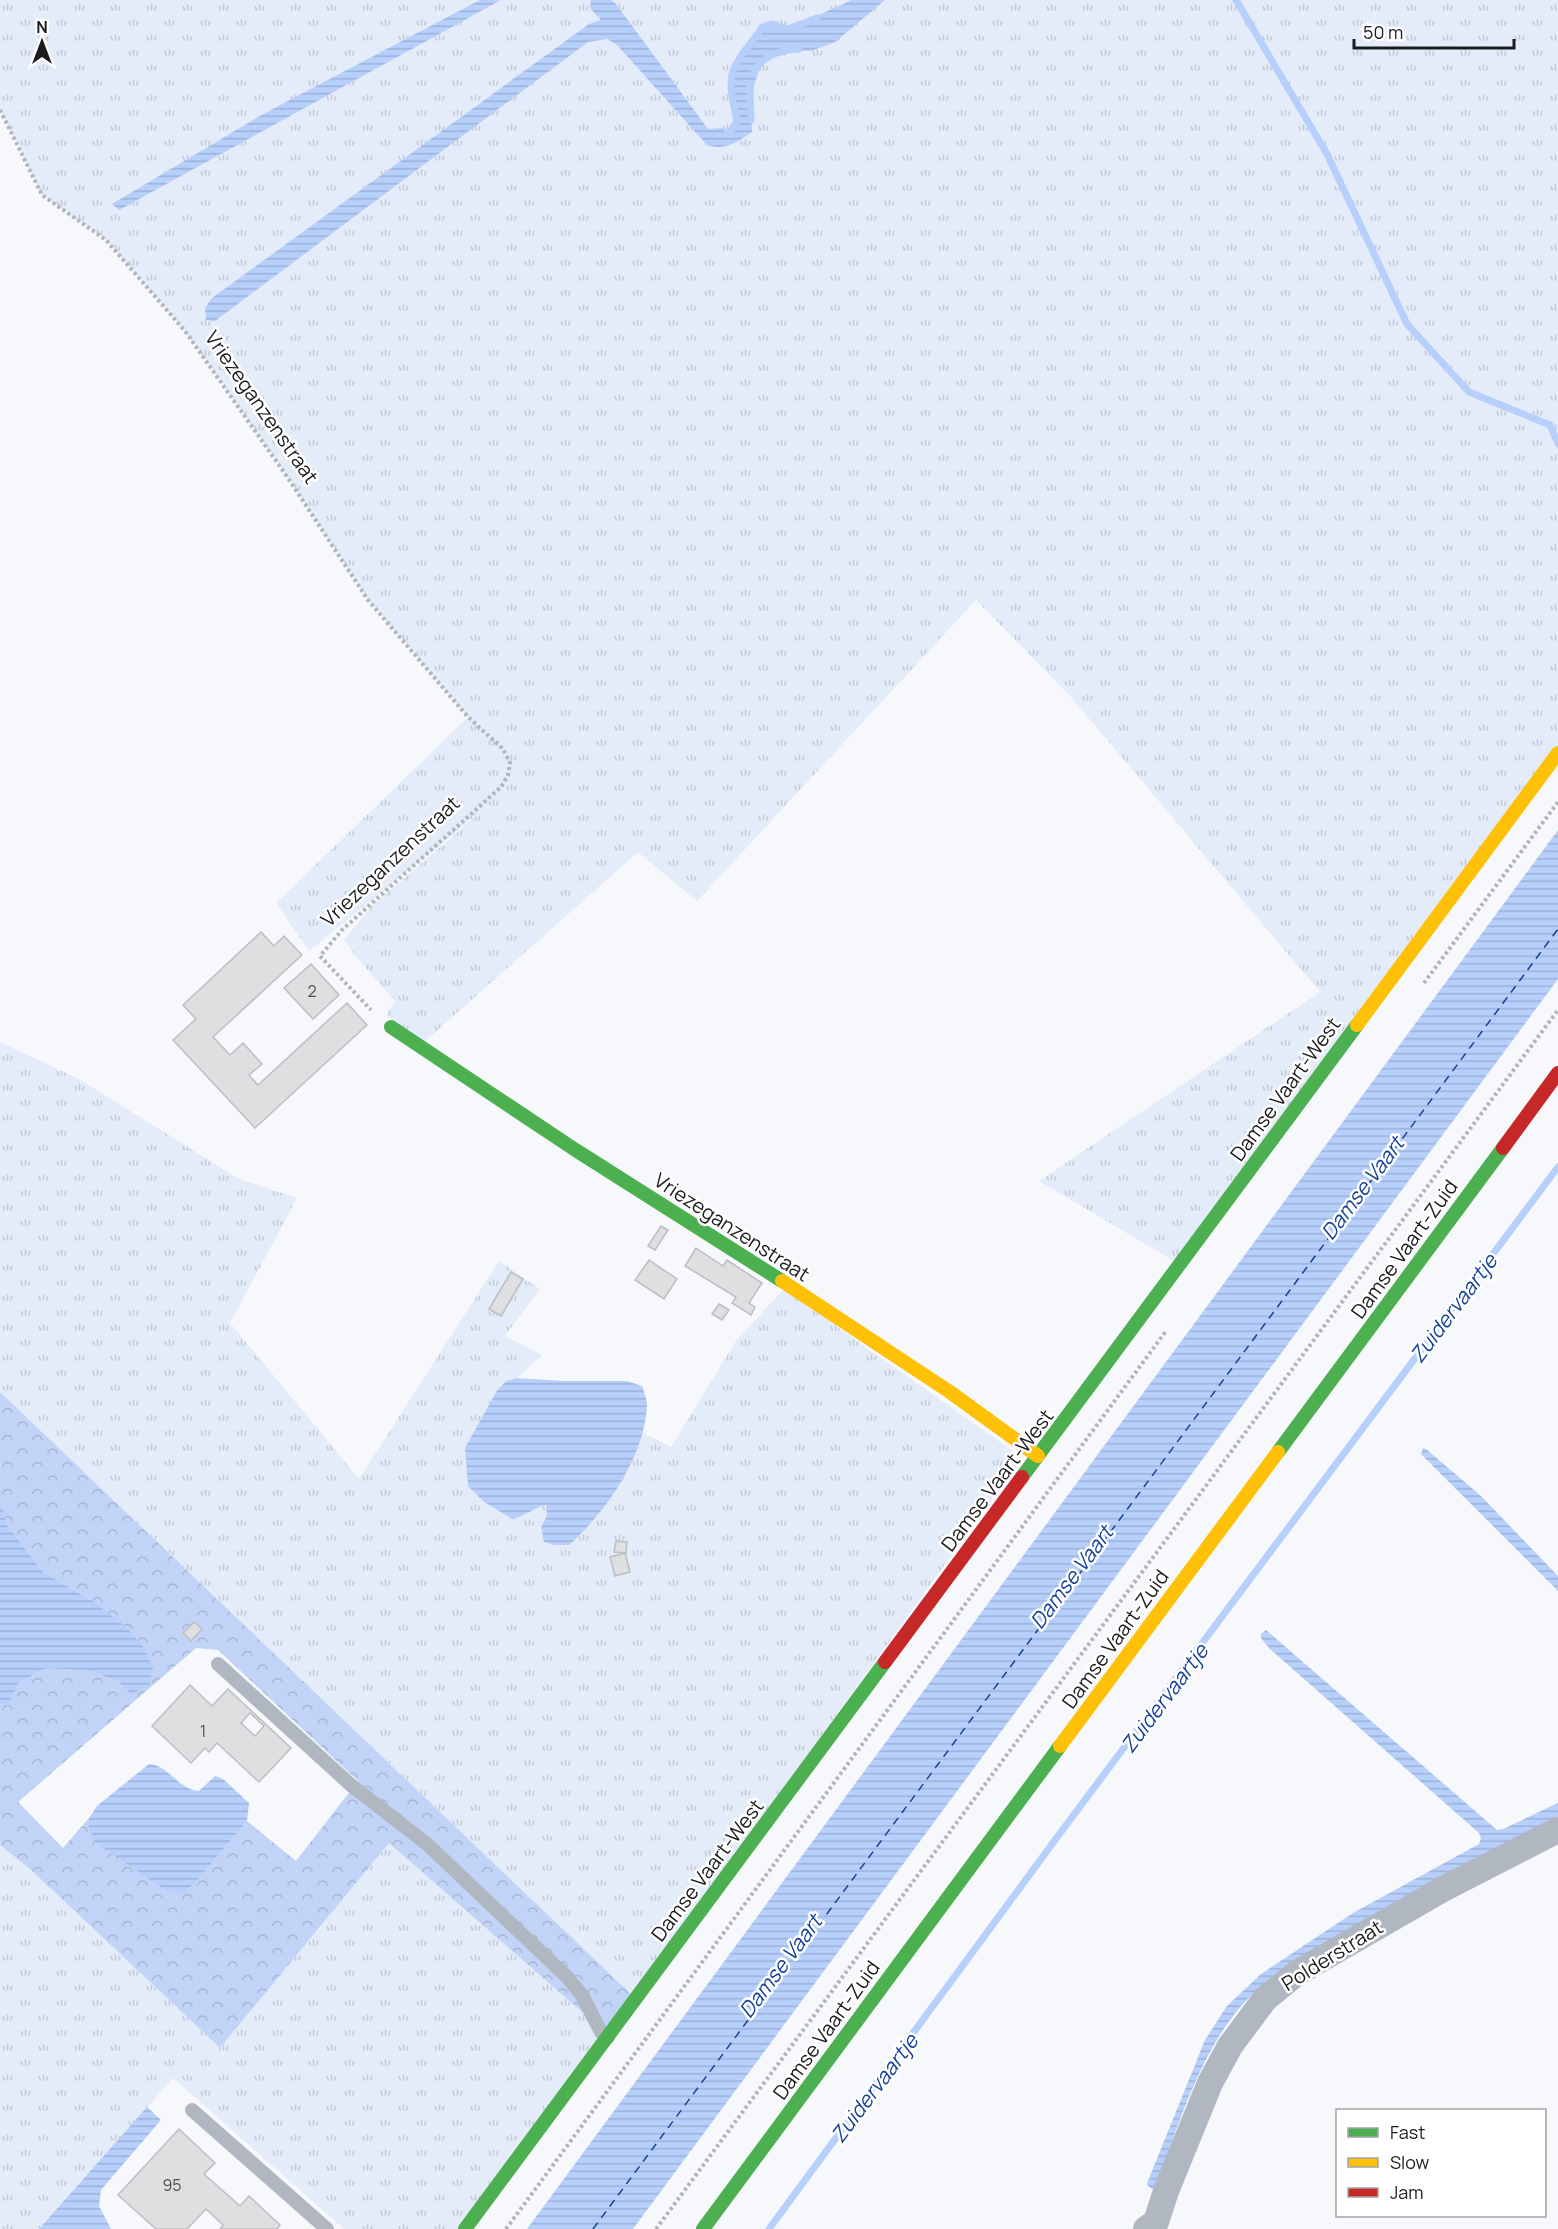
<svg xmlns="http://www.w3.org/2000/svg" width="1558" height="2229" viewBox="0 0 1558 2229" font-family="Manrope,sans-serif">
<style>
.grass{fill:url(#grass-tufts)}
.forest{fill:url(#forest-crowns);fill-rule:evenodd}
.water{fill:url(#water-rules)}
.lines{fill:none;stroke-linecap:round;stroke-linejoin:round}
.stream{stroke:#b7cffb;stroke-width:7}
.ferry{stroke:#174298;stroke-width:1.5;stroke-dasharray:8 6;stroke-linecap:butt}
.building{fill:#dddfe1;stroke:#bdbec0;stroke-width:1.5;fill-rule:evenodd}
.path{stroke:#b1b5ba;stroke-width:4;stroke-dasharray:3 3;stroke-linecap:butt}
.lane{stroke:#b1b7c1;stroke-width:14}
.street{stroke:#b1b7c1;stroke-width:26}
.fast{stroke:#4caf50;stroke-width:14}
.slow{stroke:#ffc107;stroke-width:14}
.jam{stroke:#c62828;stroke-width:14}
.labels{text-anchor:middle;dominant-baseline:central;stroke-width:5;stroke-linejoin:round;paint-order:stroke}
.number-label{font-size:16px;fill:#4c4d4f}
.street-label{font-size:20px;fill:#1b1b1d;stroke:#fff}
.water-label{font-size:21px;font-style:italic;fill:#174298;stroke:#fff}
</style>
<defs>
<pattern id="grass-tufts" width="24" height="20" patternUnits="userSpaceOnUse" patternTransform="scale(1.5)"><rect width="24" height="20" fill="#e4ecf9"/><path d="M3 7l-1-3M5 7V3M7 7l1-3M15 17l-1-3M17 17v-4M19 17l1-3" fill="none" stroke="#c3cad5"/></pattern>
<pattern id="forest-crowns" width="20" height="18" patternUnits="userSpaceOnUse" patternTransform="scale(1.5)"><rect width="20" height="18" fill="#c1d4f7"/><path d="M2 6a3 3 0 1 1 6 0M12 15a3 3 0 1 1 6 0" fill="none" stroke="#a5b5d3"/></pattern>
<pattern id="water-rules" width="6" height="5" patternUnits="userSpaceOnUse" patternTransform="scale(1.5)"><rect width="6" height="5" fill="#b7cffb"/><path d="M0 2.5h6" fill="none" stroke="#9db1d7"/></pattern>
</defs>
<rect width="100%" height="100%" fill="#f6f8fb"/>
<g class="grass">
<polygon points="0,0 1558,0 1558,747 1174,1261 1039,1181 1320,992 1070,696 976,600 697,901 638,852 423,1043 388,1016 388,1010 396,1002 358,959 344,940 373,905 491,803 309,951 276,903 468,717 368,600 288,478 185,331 106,240 42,195 0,110"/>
<path d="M0 1042 79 1079 239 1179 297 1198 230 1323 359 1479 499 1261 540 1289 505 1336 542 1355 517 1378 506 1381 484 1502 512 1519C526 1516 533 1508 547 1505V1516L541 1527 544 1542 554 1545 613 1496 629 1469 642 1432 671 1447 736 1341 784 1289 1014 1452 1017 1465 633 1996 0 1392Z"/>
<polygon points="389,1843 606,2033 460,2229 344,2229 173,2078 39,2229 0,2229 0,1845 30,1869 220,2048"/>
</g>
<path class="forest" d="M0 1392 633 1996 606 2033 389 1843 220 2048 30 1869 0 1845V1703L8 1706 17 1683 46 1668 91 1671 120 1683 94 1602 43 1572 8 1526 0 1501ZM196 1648 218 1650 358 1781 296 1861 247 1821 195 1883 89 1828V1818L63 1848 18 1802Z"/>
<g class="water">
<polygon points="480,0 501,0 119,210 112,204 265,113"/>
<path d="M591 0H611L616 4 708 129 722 128 731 131 737 121C734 107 729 88 732 74 737 56 753 43 762 27L772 24 788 29 852 0H885L835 42 811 51 780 50 757 65 758 74 751 93 752 132C737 142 725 151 707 145L617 45 607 39 588 42 215 321 206 320 205 308 212 298 589 24 601 20 590 8Z"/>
<polygon points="1558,830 1558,979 633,2229 527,2229"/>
<path d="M517 1378 564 1381H627L642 1386C644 1392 647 1399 647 1404 645 1457 606 1512 569 1545H554L544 1542 541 1527 547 1516 546 1505C533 1508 526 1516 512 1519L484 1502 468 1486 465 1448 496 1392 506 1381Z"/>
<polygon points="1423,1448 1426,1449 1481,1496 1558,1576 1558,1591 1421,1454"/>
<polygon points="0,1501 8,1526 43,1572 94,1602 127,1628 144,1648 153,1668 149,1686 131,1694 120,1683 91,1671 46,1668 18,1683 8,1706 0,1703"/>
<path d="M1266 1630 1497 1830 1503 1829 1558 1803V1817C1494 1849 1433 1884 1371 1919 1327 1943 1268 1972 1237 2011 1198 2059 1176 2130 1156 2188L1152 2189 1147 2185 1148 2181 1205 2040 1227 2006 1261 1974 1353 1913 1479 1844 1481 1838 1479 1833 1269 1648 1261 1638V1634Z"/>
<path d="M149 1764C169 1765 177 1789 199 1791L215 1776 223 1779 249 1803 247 1821 195 1883 182 1893 167 1891 96 1843 89 1828V1818L97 1806Z"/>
<polygon points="147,2107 161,2120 101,2190 99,2206 111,2229 39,2229"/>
</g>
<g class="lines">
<g class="stream">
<polyline points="1236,0 1327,154 1407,324 1469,392 1550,425 1558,444"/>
<path d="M754 73C761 55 782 50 799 49"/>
<polyline points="750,86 751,120"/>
<path d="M727 132 731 131 737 121C734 107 729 88 732 74 737 56 753 43 762 27L772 24 788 29 817 18"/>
<polyline points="769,2229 1055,1840 1558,1167"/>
</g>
<polyline class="ferry" points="593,2229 1558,929"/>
</g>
<g class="building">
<polygon points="261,932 274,946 284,936 302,955 213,1037 230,1055 243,1043 262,1064 249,1075 258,1085 347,1003 367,1025 255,1128 173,1040 196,1019 183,1005"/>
<polygon points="311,964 339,995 313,1019 284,988"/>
<polygon points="661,1226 668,1230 655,1250 648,1246"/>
<polygon points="696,1248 723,1266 727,1260 762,1283 749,1303 755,1307 751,1315 732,1303 736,1297 685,1266"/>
<polygon points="649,1260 677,1279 664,1299 635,1280"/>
<polygon points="511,1272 523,1279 501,1316 489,1309"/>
<polygon points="719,1304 729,1310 722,1320 712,1314"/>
<polygon points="616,1541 627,1542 626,1553 614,1552"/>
<polygon points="625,1553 630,1572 615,1576 610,1557"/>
<polygon points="194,1622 202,1629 191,1641 183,1633"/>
<path d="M190 1685 212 1706 228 1689 291 1748 259 1782 217 1743 209 1752 205 1748 191 1763 152 1726ZM250 1713 264 1726 255 1736 241 1723Z"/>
<polygon points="179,2129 215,2163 204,2174 240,2206 249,2196 280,2225 277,2229 220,2229 223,2225 206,2209 187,2229 156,2229 118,2195"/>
</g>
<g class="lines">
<g class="path">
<polyline points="0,110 42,195 106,240 185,331 288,478 368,600 468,717 503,749 510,763 508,775 501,787 342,930 320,956 371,1010"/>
<polyline points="1424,983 1558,802"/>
<polyline points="506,2229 1166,1331"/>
<polyline points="656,2229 1558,1010"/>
</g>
<g class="lane">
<polyline points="218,1664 352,1786 427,1844 567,1977 582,1995 601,2032 608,2037"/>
<polyline points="192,2110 327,2229"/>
</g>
<polyline class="street" points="1146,2229 1156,2222 1166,2191 1210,2083 1230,2046 1265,1999 1297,1973 1443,1889 1558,1830"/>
<g class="fast">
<polyline points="391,1027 574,1149 782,1281"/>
<polyline points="1278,1452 1503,1148"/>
<polyline points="1022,1477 1357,1025"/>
<polyline points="465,2229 885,1662"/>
<polyline points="703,2229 1060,1746"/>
</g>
<g class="slow">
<polyline points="1357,1025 1558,753"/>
<polyline points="782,1281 950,1392 1038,1456"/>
<polyline points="1060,1746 1278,1452"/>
</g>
<g class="jam">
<polyline points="1503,1148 1558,1073"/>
<polyline points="885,1662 1022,1477"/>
</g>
</g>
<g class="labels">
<g class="number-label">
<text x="312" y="991">2</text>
<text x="203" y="1731">1</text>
<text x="172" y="2185">95</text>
</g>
<g class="street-label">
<text transform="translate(262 407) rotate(55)">Vriezeganzenstraat</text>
<text transform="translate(390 861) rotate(-43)">Vriezeganzenstraat</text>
<text transform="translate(1285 1089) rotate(-54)">Damse Vaart-West</text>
<text transform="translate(732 1227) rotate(33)">Vriezeganzenstraat</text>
<text transform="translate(1404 1249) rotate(-54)">Damse Vaart-Zuid</text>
<text transform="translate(997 1480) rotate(-53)">Damse Vaart-West</text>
<text transform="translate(1115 1639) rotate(-54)">Damse Vaart-Zuid</text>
<text transform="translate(707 1870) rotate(-53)">Damse Vaart-West</text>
<text transform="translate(1332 1955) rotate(-32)">Polderstraat</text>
<text transform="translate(826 2030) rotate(-54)">Damse Vaart-Zuid</text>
</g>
<g class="water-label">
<text transform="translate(1362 1188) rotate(-53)">Damse Vaart</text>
<text transform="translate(1453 1308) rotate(-53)">Zuidervaartje</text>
<text transform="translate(1071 1577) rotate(-53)">Damse Vaart</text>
<text transform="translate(1164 1698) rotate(-53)">Zuidervaartje</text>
<text transform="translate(780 1966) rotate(-53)">Damse Vaart</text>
<text transform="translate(874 2088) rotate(-53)">Zuidervaartje</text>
</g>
</g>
<rect x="1336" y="2109" width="210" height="108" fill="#ffffff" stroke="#a4a4a5" stroke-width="1.5"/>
<rect x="1348" y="2128" width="30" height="9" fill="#4caf50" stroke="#a4a4a5" stroke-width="1.5"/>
<text x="1390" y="2139" font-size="18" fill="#1b1b1d">Fast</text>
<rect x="1348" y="2158" width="30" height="9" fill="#ffc107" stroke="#a4a4a5" stroke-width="1.5"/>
<text x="1390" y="2169" font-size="18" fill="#1b1b1d">Slow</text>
<rect x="1348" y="2188" width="30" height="9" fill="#c62828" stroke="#a4a4a5" stroke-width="1.5"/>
<text x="1390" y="2199" font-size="18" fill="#1b1b1d">Jam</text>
<g transform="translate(42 42)" stroke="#ffffff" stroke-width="4.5" paint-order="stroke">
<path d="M0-4.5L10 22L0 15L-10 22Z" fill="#1b1b1d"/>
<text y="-9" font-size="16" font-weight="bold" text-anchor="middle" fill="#1b1b1d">N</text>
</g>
<path d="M1354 39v9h160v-9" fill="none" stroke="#1b1b1d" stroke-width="3"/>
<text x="1363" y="39" font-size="18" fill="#1b1b1d" stroke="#ffffff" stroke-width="4.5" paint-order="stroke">50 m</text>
</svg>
